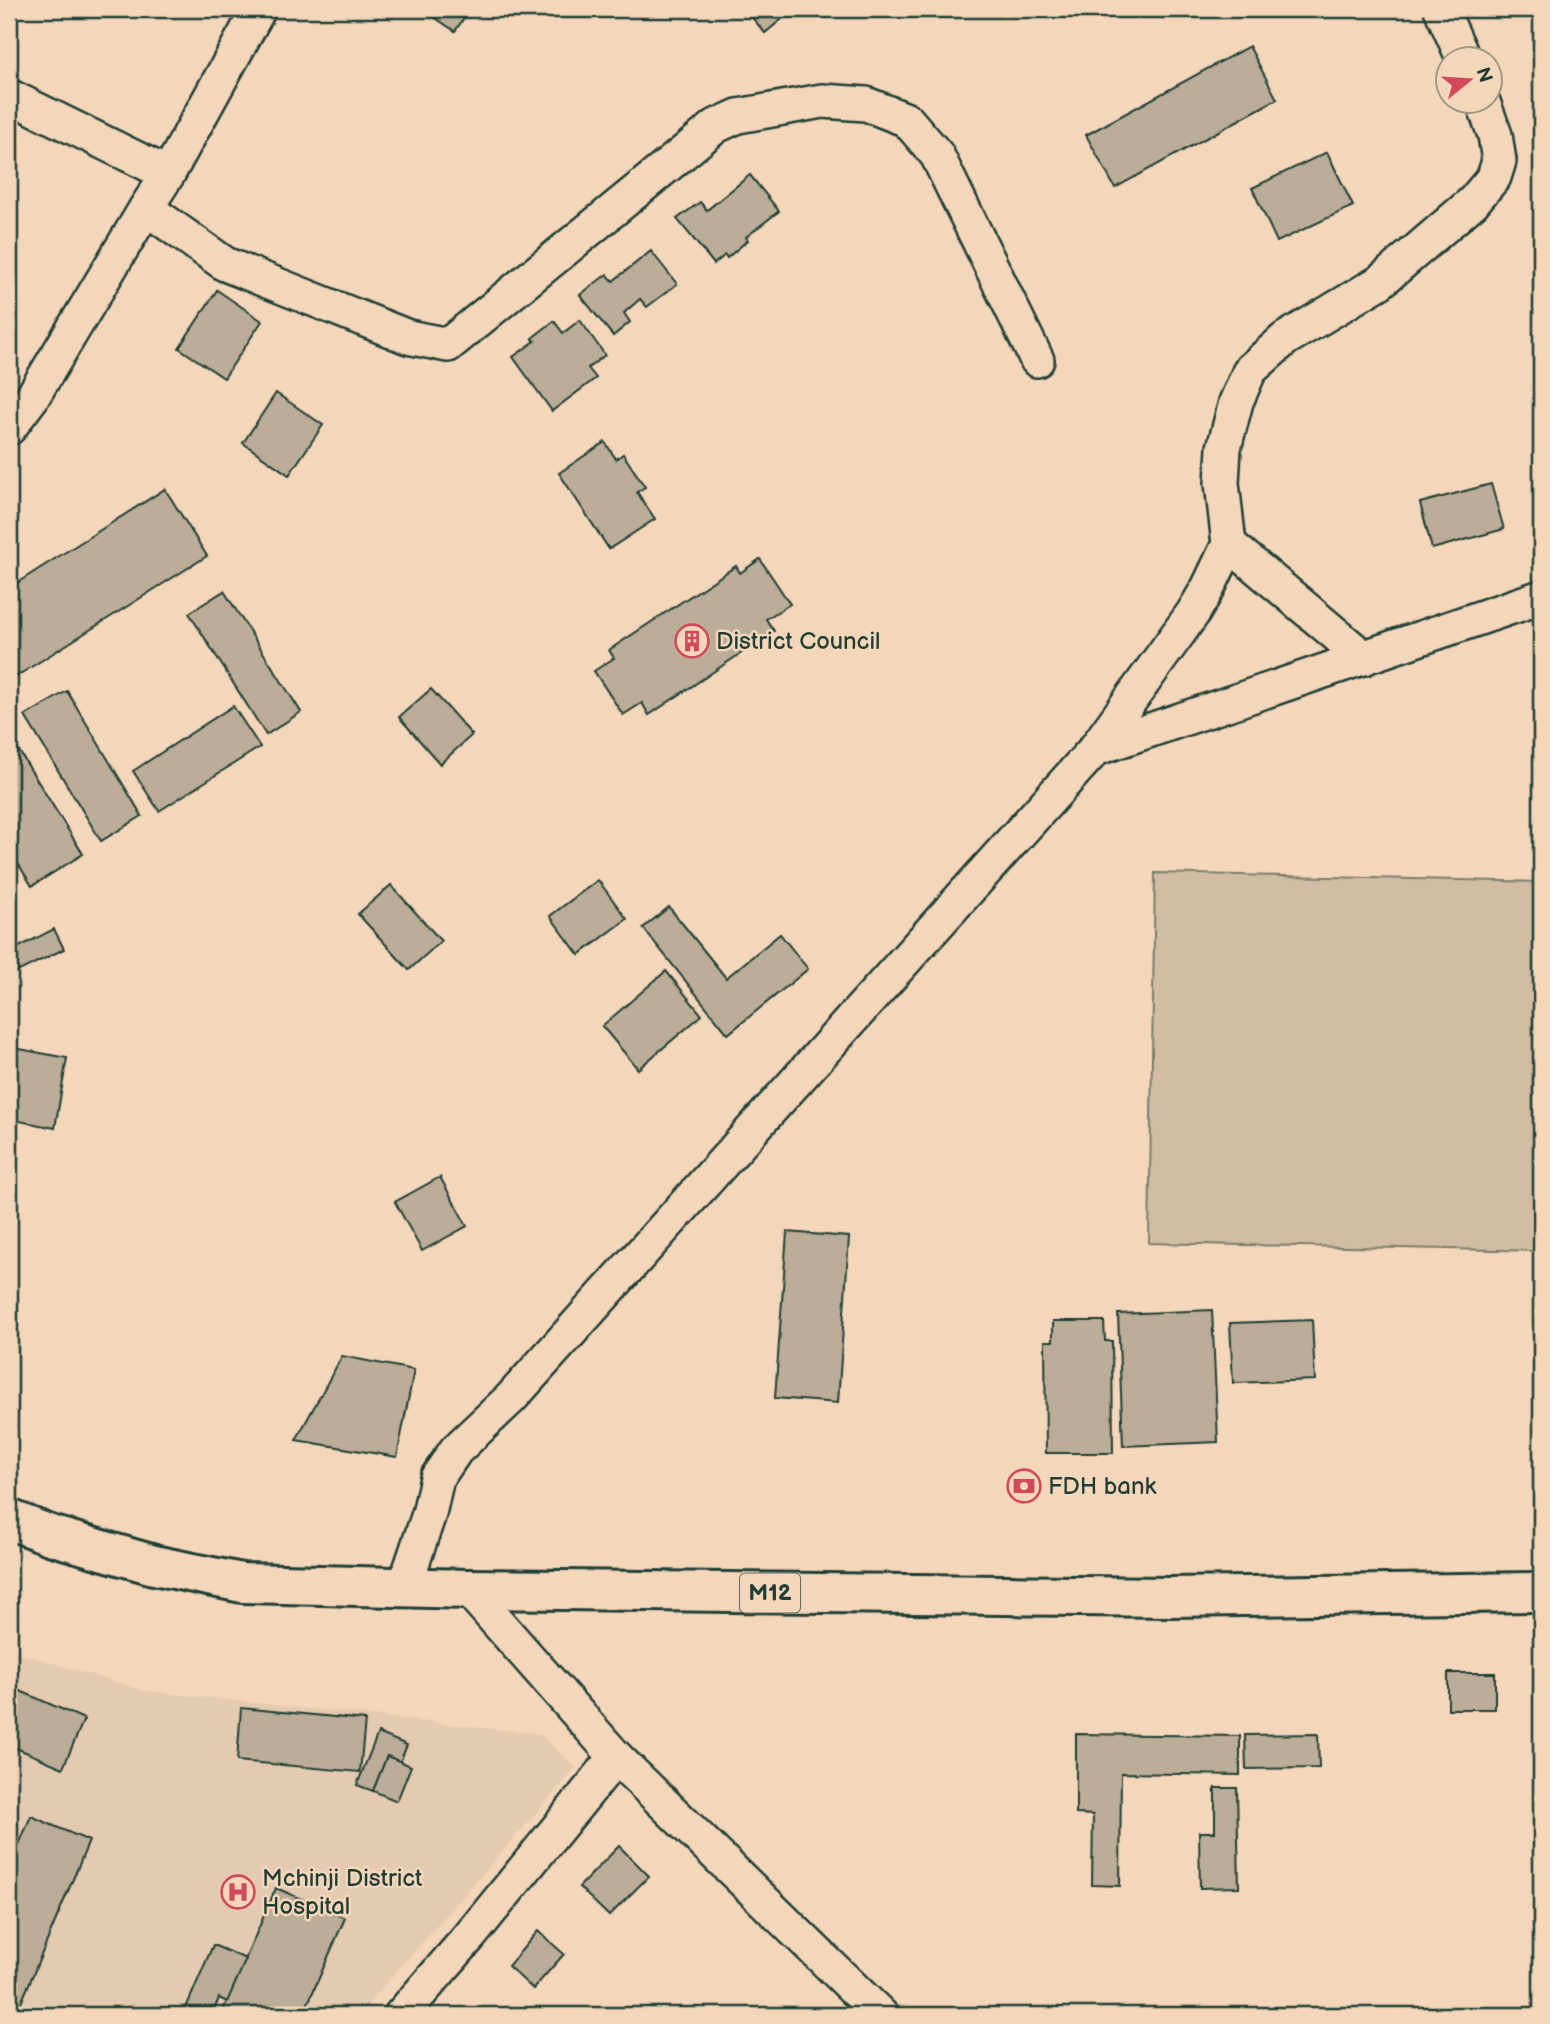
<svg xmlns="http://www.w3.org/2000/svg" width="1550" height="2024" viewBox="0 0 1550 2024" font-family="'Balsamiq Sans',sans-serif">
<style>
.built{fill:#e3cab0}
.green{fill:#d2bda4;stroke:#787d6c;stroke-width:2}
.building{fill:#bbad97;stroke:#1f3d34;stroke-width:2}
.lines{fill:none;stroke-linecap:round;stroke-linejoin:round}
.minor-casing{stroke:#1f3d34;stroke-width:38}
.trunk-casing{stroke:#1f3d34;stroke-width:44}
.minor{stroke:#f4d6ba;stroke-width:33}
.trunk{stroke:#f4d6ba;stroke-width:38}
.labels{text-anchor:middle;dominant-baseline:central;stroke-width:5;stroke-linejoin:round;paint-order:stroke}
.shield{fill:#f4d6ba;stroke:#5f6b5c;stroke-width:2}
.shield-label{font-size:23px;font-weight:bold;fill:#1f3d34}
.poi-label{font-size:24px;fill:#1f3d34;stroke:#f4d6ba;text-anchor:start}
</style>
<rect width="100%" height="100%" fill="#f4d6ba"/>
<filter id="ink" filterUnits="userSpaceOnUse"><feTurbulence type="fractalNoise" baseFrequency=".0143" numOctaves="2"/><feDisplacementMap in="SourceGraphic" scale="14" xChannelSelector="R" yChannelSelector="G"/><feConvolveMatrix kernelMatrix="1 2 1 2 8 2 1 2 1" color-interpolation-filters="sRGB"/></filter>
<g filter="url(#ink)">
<polygon class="built" points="9,1650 145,1691 539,1734 576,1768 358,2015 9,2015"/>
<polygon class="green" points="1155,873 1541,882 1541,1251 1149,1243"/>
<g class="building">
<polygon points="422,9 470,9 455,31"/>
<polygon points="745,9 794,9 765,33"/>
<polygon points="1249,46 1277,99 1115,188 1086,135"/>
<polygon points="1327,152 1353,206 1277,242 1252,188"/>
<polygon points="750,175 779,211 746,237 748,240 727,258 725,255 714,264 677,219 700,202 707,210"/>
<polygon points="651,251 677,284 647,307 640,299 624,313 630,322 613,336 580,295 607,274 613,281"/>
<polygon points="217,290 262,321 224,378 179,348"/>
<polygon points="580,320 605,355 588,368 596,378 552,411 513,357 535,341 532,338 554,321 563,333"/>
<polygon points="276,393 323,425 289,475 243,443"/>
<polygon points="605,442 616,459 623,454 645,487 637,492 655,519 609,549 559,473"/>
<polygon points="1491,484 1504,529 1432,549 1420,503"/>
<polygon points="165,489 207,556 9,681 9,582 12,586"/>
<polygon points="760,559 790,604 766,619 774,631 649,715 642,703 623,715 594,671 614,658 609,650 736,566 740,573"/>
<polygon points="224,591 301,712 266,735 189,613"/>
<polygon points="431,689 472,735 440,764 399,717"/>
<polygon points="67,691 142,816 101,841 25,716"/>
<polygon points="233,706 260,747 159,811 133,771"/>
<polygon points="9,735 83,854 32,886 9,849"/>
<polygon points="598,880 627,919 579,955 550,916"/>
<polygon points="391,885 441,941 409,970 358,914"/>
<polygon points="669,907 726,978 780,934 808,969 728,1034 643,928"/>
<polygon points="54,929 64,949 9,976 9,952"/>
<polygon points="666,971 702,1015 638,1069 602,1026"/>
<polygon points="9,1047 67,1058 55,1128 9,1119"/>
<polygon points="440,1177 467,1226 422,1251 395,1202"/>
<polygon points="787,1232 849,1237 838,1403 775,1398"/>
<polygon points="1212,1310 1218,1442 1123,1446 1118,1314"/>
<polygon points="1312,1320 1315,1380 1233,1383 1230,1323"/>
<polygon points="1053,1321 1104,1321 1105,1341 1112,1341 1113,1453 1046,1453 1045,1341 1053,1341"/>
<polygon points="342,1356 414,1370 397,1457 296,1440"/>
<polygon points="1534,1672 1541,1672 1541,1708 1535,1708"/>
<rect x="1448" y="1673" width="47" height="36"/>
<polygon points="9,1686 84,1719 63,1768 9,1745"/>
<polygon points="241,1708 365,1720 360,1772 237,1761"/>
<polygon points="378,1733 407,1745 400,1762 387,1756 373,1791 357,1785"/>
<polygon points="1076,1734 1240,1736 1240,1775 1121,1773 1120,1886 1092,1885 1093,1815 1076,1814"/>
<polygon points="1318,1734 1319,1768 1246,1769 1245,1735"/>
<polygon points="387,1756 411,1766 397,1801 373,1791"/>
<polygon points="1215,1788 1237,1788 1239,1887 1200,1888 1199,1832 1215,1832"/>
<polygon points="31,1816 89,1841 16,2015 9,2015 9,1868"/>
<polygon points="619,1846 649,1876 609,1916 579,1887"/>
<polygon points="276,1888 345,1918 303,2015 221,2015"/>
<polygon points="538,1931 564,1954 533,1989 508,1966"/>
<polygon points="213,1945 246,1959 227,2002 219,1998 212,2015 183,2015"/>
</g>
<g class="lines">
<defs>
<g id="minor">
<polyline points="1441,9 1464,60"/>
<polyline points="9,96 168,174"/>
<polyline points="146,208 225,264 408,337 448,345 716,126 738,116 822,101 866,104 907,120 937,155 1037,360"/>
<polyline points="9,428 33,396 146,208 168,174 259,9"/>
<polyline points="1229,544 1364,658"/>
<polyline points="1095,749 1541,597"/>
<polyline points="404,1588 429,1514 437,1478 456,1450 511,1398 1095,749 1193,613 1208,588 1229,544 1222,483 1224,448 1236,402 1250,370 1285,339 1380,282 1473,202 1494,177 1499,161 1495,135 1483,102"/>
<polyline points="468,1589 616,1757 881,2015"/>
<polyline points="401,2015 470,1936 616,1757"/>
</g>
<polyline id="trunk" points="9,1519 50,1535 154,1565 242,1583 468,1589 1170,1597 1541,1592"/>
</defs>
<use href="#minor" class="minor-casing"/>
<use href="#trunk" class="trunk-casing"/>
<use href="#minor" class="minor"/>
<use href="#trunk" class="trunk"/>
</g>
</g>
<defs>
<symbol id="building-ring" viewBox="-11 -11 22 22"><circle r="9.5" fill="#f4d6ba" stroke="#d1495b" stroke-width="1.5"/><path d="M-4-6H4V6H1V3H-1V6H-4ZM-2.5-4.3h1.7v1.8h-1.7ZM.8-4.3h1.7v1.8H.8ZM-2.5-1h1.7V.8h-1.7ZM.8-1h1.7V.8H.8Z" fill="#d1495b"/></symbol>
<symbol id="bank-ring" viewBox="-11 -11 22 22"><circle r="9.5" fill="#f4d6ba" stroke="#d1495b" stroke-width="1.5"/><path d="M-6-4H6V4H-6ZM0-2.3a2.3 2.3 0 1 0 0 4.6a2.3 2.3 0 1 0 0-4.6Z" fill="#d1495b"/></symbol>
<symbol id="hospital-ring" viewBox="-11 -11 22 22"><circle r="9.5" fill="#f4d6ba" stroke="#d1495b" stroke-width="1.5"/><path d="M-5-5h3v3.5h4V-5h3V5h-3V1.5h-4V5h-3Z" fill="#d1495b"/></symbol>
</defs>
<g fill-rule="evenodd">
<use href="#building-ring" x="673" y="622" width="38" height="38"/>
<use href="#bank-ring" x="1005" y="1467" width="38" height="38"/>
<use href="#hospital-ring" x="219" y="1873" width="38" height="38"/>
</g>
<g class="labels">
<rect class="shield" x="740" y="1573.5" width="60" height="39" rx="5"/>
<g class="shield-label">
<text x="770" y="1593">M12</text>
</g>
<g class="poi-label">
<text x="716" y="641">District Council</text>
<text x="1048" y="1486">FDH bank</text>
<text x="262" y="1878">Mchinji District<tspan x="262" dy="28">Hospital</tspan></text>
</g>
</g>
<rect width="1550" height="2024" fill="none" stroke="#f4d6ba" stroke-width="35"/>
<rect x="18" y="18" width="1515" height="1989" fill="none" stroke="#1f3d34" stroke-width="2.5" filter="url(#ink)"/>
<g transform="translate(1469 80) rotate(72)"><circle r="33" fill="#f4d6ba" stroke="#9f9984" stroke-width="2"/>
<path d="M0-5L12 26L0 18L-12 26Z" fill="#d1495b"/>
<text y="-10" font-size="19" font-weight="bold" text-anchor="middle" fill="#1f3d34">N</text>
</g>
</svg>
